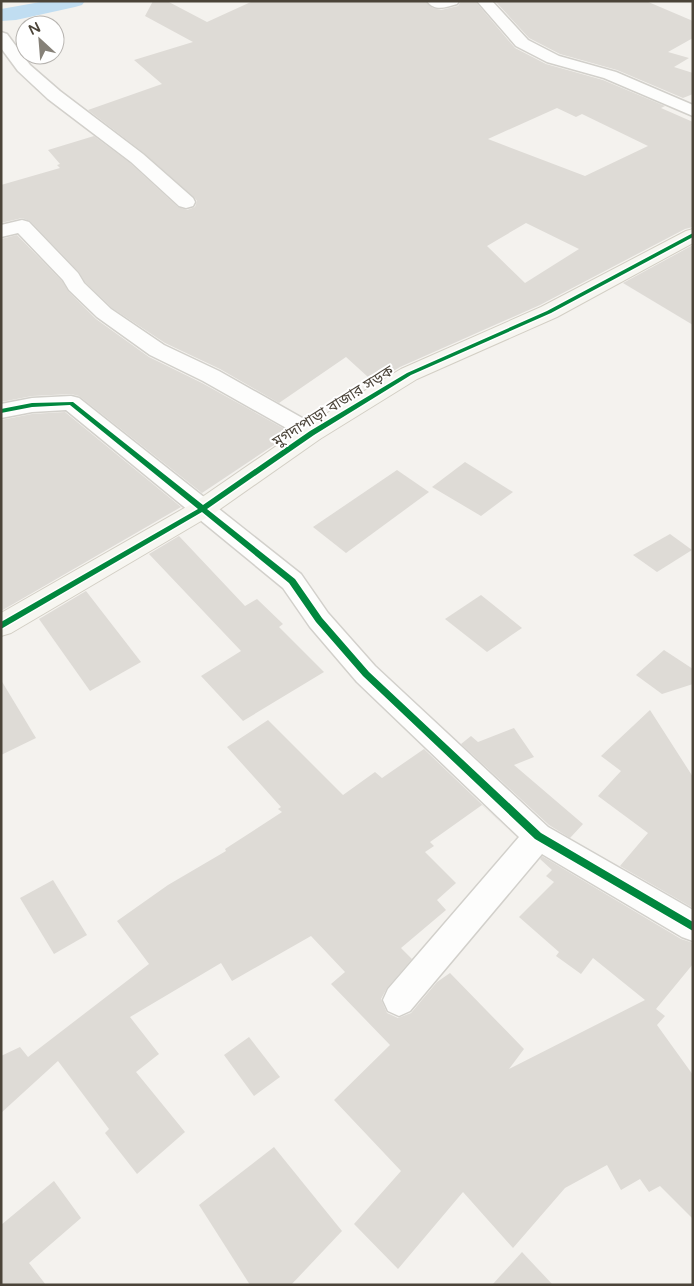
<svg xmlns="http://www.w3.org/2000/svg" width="694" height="1286" viewBox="0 0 694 1286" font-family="'Varela Round','Noto Sans Bengali',sans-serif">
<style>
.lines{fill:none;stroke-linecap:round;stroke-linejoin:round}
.canal{fill:#c0ddf1;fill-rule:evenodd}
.building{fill:#dedbd6;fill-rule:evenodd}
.street-casing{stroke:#d2d0cb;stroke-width:3}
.secondary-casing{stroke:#d3cfc5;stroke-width:2}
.street{fill:#fdfdfc;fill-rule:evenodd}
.secondary{fill:#f7f6f1;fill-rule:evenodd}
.cycleway-casing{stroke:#fff;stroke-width:3}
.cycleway{fill:#00873e;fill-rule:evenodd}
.labels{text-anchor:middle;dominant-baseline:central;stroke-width:4;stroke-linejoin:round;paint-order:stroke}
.street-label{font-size:15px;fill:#4b4439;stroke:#fff}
</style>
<rect width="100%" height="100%" fill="#f4f2ee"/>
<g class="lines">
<polygon class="canal" points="46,1 85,1 82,5 75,7 16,20 1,21 1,9"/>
</g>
<g class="building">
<path d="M153 1H167L207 22 253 1H425L433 8 441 10 458 6 461 1H475L515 48 546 64 603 80 665 106 661 108 693 122V227L685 229 540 305 400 367 380 379 375 374 368 377 346 357 279 403 220 369 165 343 112 308 85 282 79 272 30 221 22 218 1 223V185L60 168 57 165 60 164 48 150 94 136 130 163 178 207 187 210 195 207 197 201 194 197 144 153 88 110 162 84 134 60 193 42 145 16ZM557 108 576 117 582 114 648 146 585 176 488 139ZM526 223 579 249 525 283 487 246Z"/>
<polygon points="495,1 646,1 693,21 693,38 668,52 689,58 674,67 693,73 693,94 683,98 617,70 560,54 529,38"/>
<polygon points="17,235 62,281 68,291 96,319 149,357 202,383 290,432 277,439 280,441 202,493 79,396 71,394 32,396 1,402 1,239"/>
<polygon points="693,245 693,325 623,283"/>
<polygon points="65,412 181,507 1,611 1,420 32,414"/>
<polygon points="465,462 513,492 481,516 432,487"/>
<polygon points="397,470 429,492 346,553 313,527"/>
<polygon points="670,534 692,550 657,572 633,555"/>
<polygon points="179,536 245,606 257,599 283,624 279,627 324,672 243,721 201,676 241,651 149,554"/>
<polygon points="86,591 141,662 90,691 39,619"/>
<polygon points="481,595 522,628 487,652 445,619"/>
<polygon points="664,650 693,669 693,684 662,694 636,675"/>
<polygon points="1,680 36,738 1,755"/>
<polygon points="650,710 693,777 693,908 620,866 648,833 598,796 621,771 601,756"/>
<polygon points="268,720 343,795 375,772 382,778 424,749 516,837 482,805 430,842 434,846 425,852 456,883 437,900 446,910 401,948 412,959 387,988 381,999 387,1013 398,1018 411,1013 437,982 450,973 524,1049 509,1069 645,1000 593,958 581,974 556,956 559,952 519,917 554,882 546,876 552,870 540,859 542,856 681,939 693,943 693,964 656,1009 665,1016 657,1025 693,1075 693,1219 660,1186 649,1192 640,1179 621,1190 607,1165 565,1188 513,1248 463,1192 398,1269 354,1224 401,1171 334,1100 390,1045 331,984 345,972 311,936 232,981 221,963 130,1017 159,1054 136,1072 185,1132 137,1174 105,1133 109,1129 58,1061 1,1113 1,1056 20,1047 28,1057 149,964 117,921 168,885 226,851 225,849 282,812 278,809 281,807 227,747"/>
<polygon points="514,728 534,757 514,765 583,824 570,838 549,825 461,744 471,736 478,742"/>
<polygon points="53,880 87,935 54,954 20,898"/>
<polygon points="249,1037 280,1077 254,1096 224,1055"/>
<polygon points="274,1147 342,1231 291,1285 250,1285 199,1205"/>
<polygon points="54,1181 81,1218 29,1263 46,1285 1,1285 1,1225"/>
<polygon points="522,1252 553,1285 492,1285"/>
</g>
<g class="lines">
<defs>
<g id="street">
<path d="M427 1H459L457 4C446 7 435 12 427 1Z"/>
<polygon points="477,1 492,1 528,40 559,56 616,72 693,105 693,116 604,78 547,62 516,46"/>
<polygon points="1,32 7,34 30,65 60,91 143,154 193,198 195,202 193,206 186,208 179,206 131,162 48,99 18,71 1,48"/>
<polygon points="22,220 29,222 78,273 84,283 111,309 164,345 219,371 320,428 323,433 320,438 312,441 304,438 203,381 150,355 97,317 69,290 63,280 18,233 1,237 1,225"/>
<polygon points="71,396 79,398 301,574 328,613 375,666 548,827 693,910 693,941 682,937 542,854 410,1011 399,1016 388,1011 383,1000 388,989 519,837 357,682 310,627 283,588 66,410 32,412 1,418 1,404 32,398"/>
</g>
<polygon id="secondary" points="693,229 693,243 557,317 417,379 320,439 213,514 11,633 1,636 1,613 195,502 304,427 401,369 541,307 686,231"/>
</defs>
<use href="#street" class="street-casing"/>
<use href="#secondary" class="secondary-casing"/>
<use href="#street" class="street"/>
<use href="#secondary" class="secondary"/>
<defs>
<polygon id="cycleway" points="693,233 693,237 551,313 411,375 314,435 207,509 295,579 322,618 369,672 541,833 693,922 693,931 535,839 363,676 316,622 289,583 202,512 1,629 1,622 198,509 70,405 32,407 1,413 1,409 32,403 73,402 203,505 310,431 407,373 547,311"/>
</defs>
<use href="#cycleway" class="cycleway-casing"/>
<use href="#cycleway" class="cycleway"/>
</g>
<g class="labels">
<g class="street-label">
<text transform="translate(333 406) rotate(-32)">মুগদাপাড়া বাজার সড়ক</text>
</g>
</g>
<rect width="694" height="1286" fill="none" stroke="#4b4439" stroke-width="5"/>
<g transform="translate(40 40) rotate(334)"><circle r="24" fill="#ffffff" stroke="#b7b4b0"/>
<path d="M0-4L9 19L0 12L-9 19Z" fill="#868178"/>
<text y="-8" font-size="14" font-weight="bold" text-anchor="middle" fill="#4b4439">N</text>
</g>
</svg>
